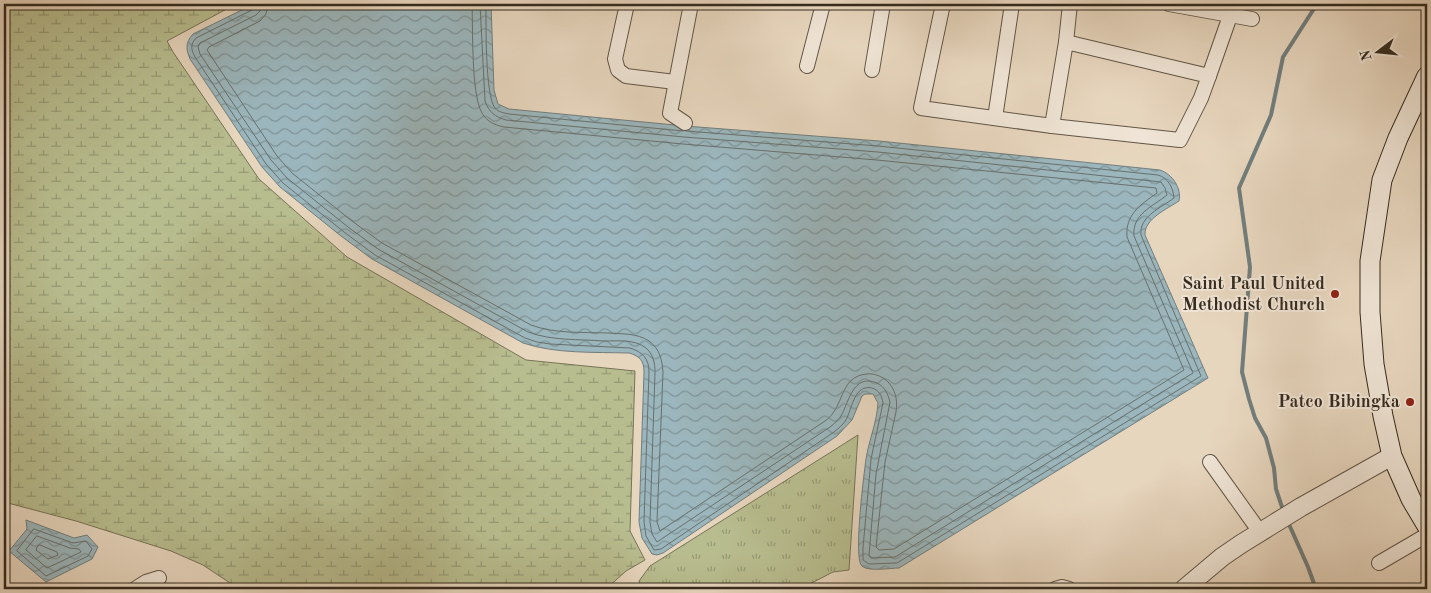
<svg xmlns="http://www.w3.org/2000/svg" width="1431" height="593" viewBox="0 0 1431 593" font-family="'Old Standard TT',serif">
<style>
.grass{fill:url(#grass-tufts);stroke:#767457}
.wetland{fill:url(#wetland-marsh);stroke:#767457}
.water{fill:url(#water-waves);stroke:#727e7d}
.lines{fill:none;stroke-linecap:round;stroke-linejoin:round}
.shore{stroke:#68706e;stroke-width:1}
.stream{stroke:#727e7d;stroke-width:4}
.minor-casing{stroke:#625647;stroke-width:16}
.tertiary-casing{stroke:#625647;stroke-width:20}
.secondary-casing{stroke:#352b1f;stroke-width:21}
.minor{stroke:#efe4d5;stroke-width:14}
.tertiary{stroke:#efe4d5;stroke-width:18}
.secondary{stroke:#efe4d5;stroke-width:19}
.poi-dot{fill:#8f2418;stroke:#efe4d5;stroke-width:2}
.labels{text-anchor:middle;dominant-baseline:central;stroke-width:4;stroke-linejoin:round;paint-order:stroke}
.poi-label{font-size:18px;font-weight:bold;fill:#352b1f;stroke:#efe4d5;text-anchor:end}
</style>
<defs>
<pattern id="grass-tufts" width="24" height="20" patternUnits="userSpaceOnUse" patternTransform="scale(1.25)"><rect width="24" height="20" fill="#b8bd8f"/><path d="M3 7l-1-3M5 7V3M7 7l1-3M15 17l-1-3M17 17v-4M19 17l1-3" fill="none" stroke="#969a74"/></pattern>
<pattern id="wetland-marsh" width="20" height="14" patternUnits="userSpaceOnUse" patternTransform="scale(1.25)"><rect width="20" height="14" fill="#b8bd8f"/><path d="M1 5h8M5 5V1M11 12h8M15 12V8" fill="none" stroke="#969a74"/></pattern>
<pattern id="water-waves" width="16" height="10" patternUnits="userSpaceOnUse" patternTransform="scale(1.25)"><rect width="16" height="10" fill="#9bb6bc"/><path d="M0 5q4-4 8 0t8 0" fill="none" stroke="#7f9498"/></pattern>
</defs>
<rect width="100%" height="100%" fill="#e7d6be"/>
<filter id="stains"><feTurbulence type="fractalNoise" baseFrequency=".004" numOctaves="4"/><feColorMatrix values="0 0 0 0 .2 0 0 0 0 .09 0 0 0 0 .02 0 0 0 .5 -.17"/></filter>
<radialGradient id="worn" r=".72"><stop offset=".6" stop-color="#630" stop-opacity="0"/><stop offset="1" stop-color="#630" stop-opacity=".3"/></radialGradient>
<polygon class="grass" points="858,435 849,570 833,572 800,589 642,589 639,581 650,566"/>
<polygon class="wetland" points="4,4 236,4 167,41 173,52 259,179 347,257 526,360 635,371 630,531 645,560 626,571 606,589 239,589 203,565 171,551 76,521 4,502"/>
<g class="water">
<path d="M254 4H491L494 90 498 104 509 109 685 126 879 141 1160 170C1172 174 1182 188 1179 201 1167 209 1144 219 1145 235L1208 378 899 568C891 568 868 572 862 566 853 559 864 474 866 459 869 440 877 422 878 403L873 394H865L862 396 852 420 837 436 663 553 657 555 652 554 642 538 639 522 644 372C644 361 640 356 629 353 594 352 556 354 523 343L372 259 341 236 280 187 262 167 190 59C186 49 185 43 193 34Z"/>
<polygon points="26,520 74,538 87,535 98,547 92,559 46,582 9,551 27,529"/>
</g>
<g class="lines">
<g class="shore">
<path d="M255 4 252 10 196 38C190 45 191 49 195 57L266 164 283 183 344 232 375 255 525 338 537 342 550 344 630 348C643 352 649 359 649 372L644 522 646 536 654 550 661 549 834 432C839 428 844 424 847 418 852 407 855 384 872 388 879 390 882 396 883 403L871 459 863 548V560L869 564 897 563 1201 376 1141 235C1139 216 1161 208 1174 198 1173 187 1168 178 1158 175L878 146 686 131"/>
<path d="M261 4 260 11 256 15 200 43 198 47 200 54 271 160 287 178 348 227 378 249 528 332C552 341 579 339 604 341 617 341 635 339 646 348 653 354 655 363 655 372L650 522 652 534 657 542 830 427C834 424 838 420 841 416 849 402 853 373 877 383 885 387 888 394 890 402L876 474 869 555 871 558 895 557 1193 373 1134 236C1132 214 1152 207 1167 195L1165 188 1161 182 878 152 684 137 506 120C495 117 489 112 485 101L480 4"/>
<path d="M268 4 266 14 260 21 209 47 207 50 277 156 292 173 352 221 382 243 531 325C555 334 583 332 608 333 622 334 637 333 649 341 660 349 662 360 663 372L657 522 660 531 825 421C828 419 831 416 833 413 844 398 843 376 867 374 873 373 881 376 886 380 895 388 898 399 896 412L885 462 876 547 879 550 894 549 1184 370 1127 237C1125 215 1140 205 1157 193L1156 188 877 160 683 144 504 127C495 125 487 122 482 113 471 95 473 27 472 4"/>
<path d="M486 4C486 22 485 96 495 108 498 112 504 113 509 114L683 131"/>
<polygon points="34,529 73,543 86,541 92,549 88,556 46,576 17,551"/>
<polygon points="37,536 70,548 79,549 81,552 47,568 26,550"/>
<polygon points="40,545 57,552 58,555 48,559 36,550 37,547"/>
</g>
<g class="stream">
<polyline points="1284,513 1276,489 1274,468 1266,438 1255,418 1249,399 1242,372 1250,267 1239,188 1271,115 1283,57 1317,4"/>
<polyline points="1288,522 1308,567 1316,589"/>
</g>
<defs>
<g id="minor">
<polyline points="627,4 615,59 618,70 626,76 675,82"/>
<polyline points="943,4 921,108 1052,126 1180,140 1201,98 1209,76 1066,42"/>
<polyline points="1169,4 1252,19"/>
<polyline points="807,66 823,4"/>
<polyline points="872,70 883,4"/>
<polyline points="1209,76 1230,16"/>
<polyline points="995,118 1012,4"/>
<polyline points="685,123 670,113 691,4"/>
<polyline points="1052,126 1066,42 1070,4"/>
<polyline points="1210,462 1260,532"/>
<polyline points="1379,563 1427,535"/>
<polyline points="135,589 146,582 159,578"/>
<polyline points="1055,589 1062,587 1069,589"/>
</g>
<polyline id="tertiary" points="1184,589 1222,557 1241,544 1301,507 1392,456"/>
<polyline id="secondary" points="1427,76 1398,138 1382,180 1370,261 1370,312 1374,364 1383,416 1392,456 1411,499 1427,526"/>
</defs>
<use href="#minor" class="minor-casing"/>
<use href="#tertiary" class="tertiary-casing"/>
<use href="#secondary" class="secondary-casing"/>
<use href="#minor" class="minor"/>
<use href="#tertiary" class="tertiary"/>
<use href="#secondary" class="secondary"/>
</g>
<g class="poi-dot">
<circle cx="1335" cy="294" r="5"/>
<circle cx="1410" cy="402" r="5"/>
</g>
<g class="labels">
<g class="poi-label">
<text x="1325" y="284">Saint Paul United<tspan x="1325" dy="21">Methodist Church</tspan></text>
<text x="1400" y="402">Patco Bibingka</text>
</g>
</g>
<rect width="1431" height="593" fill="none" stroke="#e7d6be" stroke-width="20"/>
<rect x="5" y="5" width="1421" height="583" fill="none" stroke="#352b1f" stroke-width="2.5"/>
<rect x="10" y="10" width="1411" height="573" fill="none" stroke="#352b1f"/>
<g transform="translate(1378 52) rotate(254)" stroke="#efe4d5" stroke-width="4" paint-order="stroke">
<path d="M0-4L9 19L0 12L-9 19Z" fill="#352b1f"/>
<text y="-8" font-size="14" font-weight="bold" text-anchor="middle" fill="#352b1f">N</text>
</g>
<rect width="100%" height="100%" filter="url(#stains)"/>
<rect width="100%" height="100%" fill="url(#worn)"/>
</svg>
